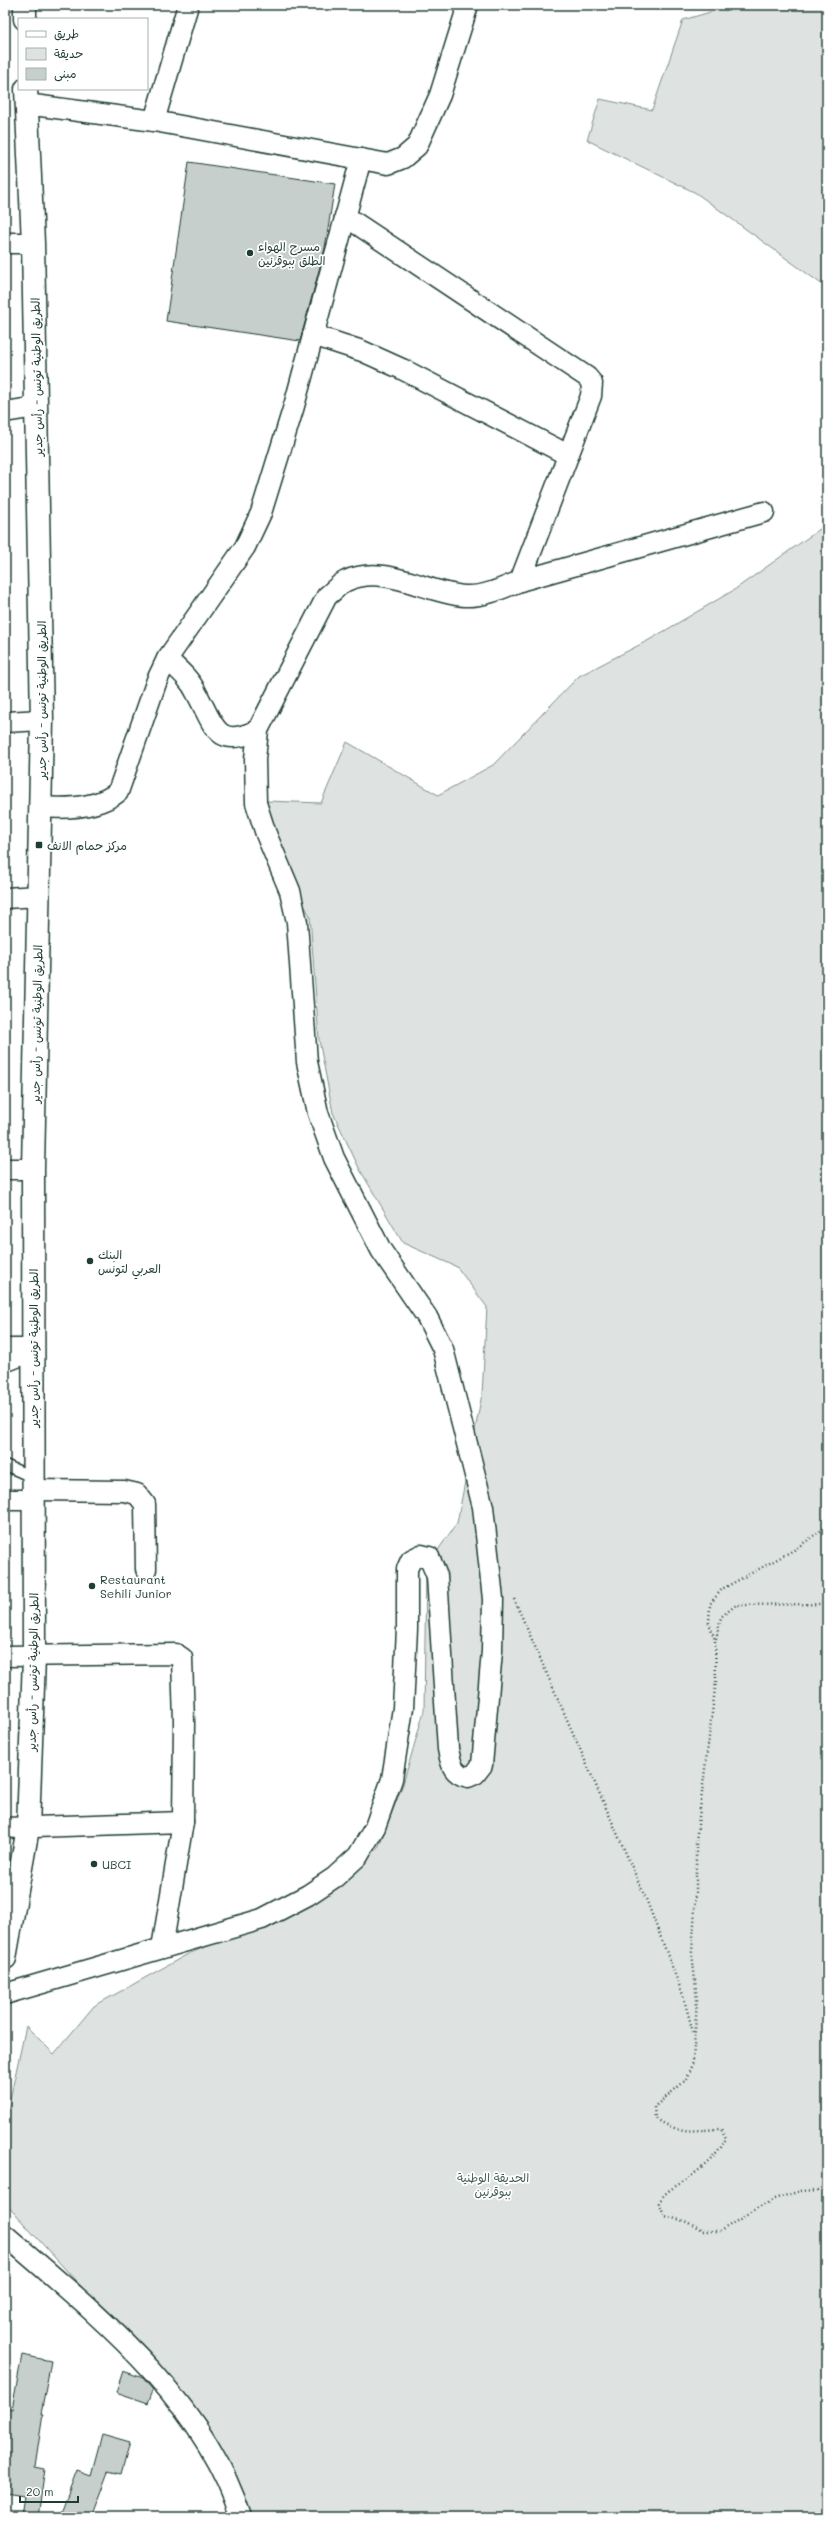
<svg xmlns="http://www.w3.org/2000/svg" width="832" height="2522" viewBox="0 0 832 2522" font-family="Mali,'Playpen Sans Arabic',sans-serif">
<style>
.green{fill:#dee3e2;stroke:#7e908b}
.building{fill:#c7cfcc;stroke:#1f3d34}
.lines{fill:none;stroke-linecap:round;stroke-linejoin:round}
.lane-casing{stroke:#1f3d34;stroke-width:13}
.street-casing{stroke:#1f3d34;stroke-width:23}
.primary-casing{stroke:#1f3d34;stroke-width:25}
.path{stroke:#1f3d34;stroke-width:2.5;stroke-dasharray:1 3;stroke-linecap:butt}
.lane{stroke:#fff;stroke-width:10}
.street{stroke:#fff;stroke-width:20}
.primary{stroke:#fff;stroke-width:22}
.poi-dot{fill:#1f3d34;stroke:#fff;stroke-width:1.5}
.labels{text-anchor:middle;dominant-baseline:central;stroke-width:3.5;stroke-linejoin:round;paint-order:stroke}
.poi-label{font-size:12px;fill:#1f3d34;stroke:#fff;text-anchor:start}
.street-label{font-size:12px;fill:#1f3d34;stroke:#fff}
.park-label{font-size:12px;fill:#455e57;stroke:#fff}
</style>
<rect width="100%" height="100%" fill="#fff"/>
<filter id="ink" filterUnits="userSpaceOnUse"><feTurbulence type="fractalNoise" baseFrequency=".025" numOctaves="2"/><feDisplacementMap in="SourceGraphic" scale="8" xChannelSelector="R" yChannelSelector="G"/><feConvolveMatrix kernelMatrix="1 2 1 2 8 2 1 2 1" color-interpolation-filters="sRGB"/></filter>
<g filter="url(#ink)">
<g class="green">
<polygon points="719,5 827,5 827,288 696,193 587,140 600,99 652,110 683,20 717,10"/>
<polygon points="827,524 827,2517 251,2517 158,2371 5,2203 5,2122 26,2026 54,2054 94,2006 188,1954 315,1903 378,1848 403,1784 424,1711 426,1567 457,1523 482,1394 487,1307 457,1267 403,1243 359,1168 333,1113 319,1040 310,916 286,872 266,801 321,803 347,742 438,795 493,765 579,676 649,640 734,590"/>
</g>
<g class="building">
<polygon points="189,162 335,184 325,248 300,341 166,321"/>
<polygon points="22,2355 51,2361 41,2414 43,2414 35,2467 45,2469 38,2517 21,2517 24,2496 5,2493 5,2422 7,2408 12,2409"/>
<polygon points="123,2371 143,2378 153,2390 148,2403 116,2392"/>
<polygon points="102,2434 130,2442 121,2475 108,2472 91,2517 59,2517 77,2470 91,2475"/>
</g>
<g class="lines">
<defs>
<g id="lane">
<polyline points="5,1367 33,1356"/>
<polyline points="5,1465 34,1478"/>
</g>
<g id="street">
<polyline points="26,104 154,121 388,164 403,158 417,146 440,95 468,5"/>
<polyline points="154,121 188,5"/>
<polyline points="345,216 587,377 592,383 591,396 520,581"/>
<polyline points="5,243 33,243"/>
<polyline points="313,335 362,351 402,369 568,455"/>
<polyline points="5,412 36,407"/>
<path d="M167 659C179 670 190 679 197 694 214 725 216 750 258 730L327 596C333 592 339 584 346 581 385 563 425 593 465 596 484 597 503 588 520 581L764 512"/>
<polyline points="5,722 42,720"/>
<path d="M40 807C65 809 98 808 118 792L157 680 167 659 245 547 261 513 294 406 361 159"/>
<polyline points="5,898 39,896"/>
<polyline points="5,1169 33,1169"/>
<polyline points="5,1349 33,1349"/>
<polyline points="34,1490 124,1491 137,1494 145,1504 146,1569"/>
<polyline points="5,1500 34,1500"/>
<polyline points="5,1656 176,1654 182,1658 184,1722 183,1822 162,1948"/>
<polyline points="5,1828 183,1822"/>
<path d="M5 1994 262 1919 308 1895 335 1877 358 1856 375 1827 392 1779 403 1708 407 1629V1569L411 1560 421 1555 429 1557 437 1576 448 1749C451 1763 452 1774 468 1777L475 1774 482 1765 492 1651 493 1599 483 1507 443 1349 427 1317 381 1250 334 1158 318 1113 307 1062 297 922 290 891 266 834 256 803 255 759 258 730"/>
<path d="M5 2235C95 2313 204 2399 241 2517"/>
</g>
<g id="primary">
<polyline points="25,5 25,19"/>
<polyline points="5,1958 28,1828 34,1657 33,1169 42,720 33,243 26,89"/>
</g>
</defs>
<use href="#lane" class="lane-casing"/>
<use href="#street" class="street-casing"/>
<use href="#primary" class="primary-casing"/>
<g class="path">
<polyline points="5,195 11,195"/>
<path d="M827 1526 794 1550 722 1589 710 1604 709 1623 715 1640 716 1681 696 1841V1894L692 1952 697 2000 693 2062 685 2081 654 2107 655 2118C680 2135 693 2130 721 2129L726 2138C719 2155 702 2168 687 2179 677 2186 664 2191 659 2203L665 2216 687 2222 702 2231H720L774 2199 801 2191 818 2190 827 2185"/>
<polyline points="514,1599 646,1899 683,1995 694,2036"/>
<polyline points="716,1639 721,1617 736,1605 827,1604"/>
</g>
<use href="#lane" class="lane"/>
<use href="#street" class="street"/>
<use href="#primary" class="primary"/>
</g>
</g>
<g class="poi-dot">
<circle cx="250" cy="253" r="4"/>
<rect x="35" y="841" width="8" height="8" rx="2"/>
<circle cx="90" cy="1261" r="4"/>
<circle cx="92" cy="1586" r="4"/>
<circle cx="94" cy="1864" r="4"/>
</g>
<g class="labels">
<g class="poi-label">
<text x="258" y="246">مسرح الهواء<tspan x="258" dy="14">الطلق ببوقرنين</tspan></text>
<text x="47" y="845">مركز حمام الانف</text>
<text x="98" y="1254">البنك<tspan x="98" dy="14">العربي لتونس</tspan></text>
<text x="100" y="1579">Restaurant<tspan x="100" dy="14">Sehili Junior</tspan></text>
<text x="102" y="1864">UBCI</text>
</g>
<g class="street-label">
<text transform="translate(36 377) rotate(-91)">الطريق الوطنية تونس - رأس جدير</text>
<text transform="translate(41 700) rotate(-90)">الطريق الوطنية تونس - رأس جدير</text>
<text transform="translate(36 1024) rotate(-89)">الطريق الوطنية تونس - رأس جدير</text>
<text transform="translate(33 1348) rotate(-90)">الطريق الوطنية تونس - رأس جدير</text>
<text transform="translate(32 1672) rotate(-89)">الطريق الوطنية تونس - رأس جدير</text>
</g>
<g class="park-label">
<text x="493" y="2177">الحديقة الوطنية<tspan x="493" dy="14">ببوقرنين</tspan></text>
</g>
</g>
<rect width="832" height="2522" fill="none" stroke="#fff" stroke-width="20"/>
<rect x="10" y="10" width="812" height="2502" fill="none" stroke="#1f3d34" stroke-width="1.5" filter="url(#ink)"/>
<rect x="18" y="18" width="130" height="72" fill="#ffffff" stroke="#a5b1ae"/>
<rect x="26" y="31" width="20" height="6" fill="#ffffff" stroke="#a5b1ae"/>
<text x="54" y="38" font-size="12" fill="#1f3d34">طريق</text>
<rect x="26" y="48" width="20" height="12" fill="#dee3e2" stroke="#a5b1ae"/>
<text x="54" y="58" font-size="12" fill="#1f3d34">حديقة</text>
<rect x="26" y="68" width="20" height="12" fill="#c7cfcc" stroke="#a5b1ae"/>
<text x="54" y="78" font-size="12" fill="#1f3d34">مبنى</text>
<path d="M20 2496v6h58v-6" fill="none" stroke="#1f3d34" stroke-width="2"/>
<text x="26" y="2496" font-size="12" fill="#1f3d34" stroke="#ffffff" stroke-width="3" paint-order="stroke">20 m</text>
</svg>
